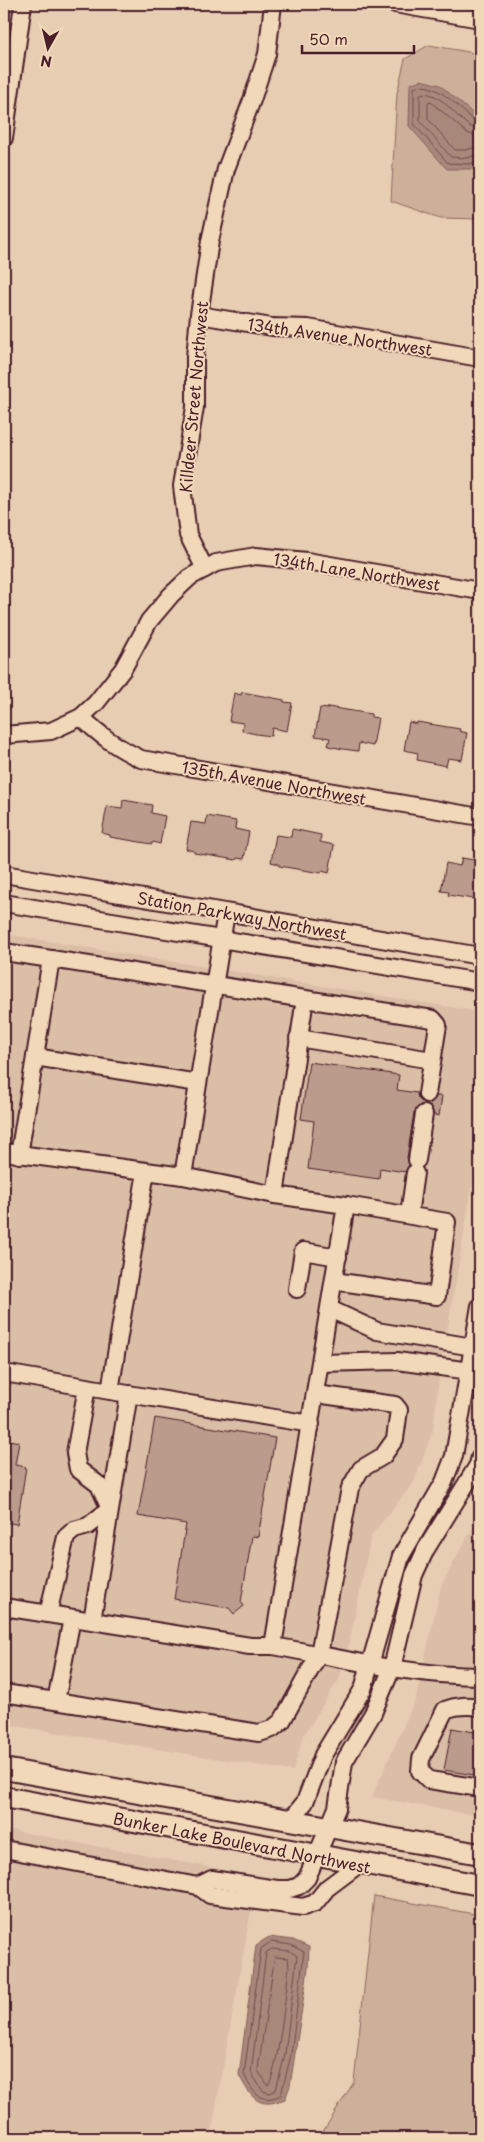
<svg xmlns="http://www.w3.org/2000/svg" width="484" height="2142" viewBox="0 0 484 2142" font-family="'Playpen Sans',sans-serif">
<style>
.built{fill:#dabea6}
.green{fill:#cdb09a;stroke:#8c6862}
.water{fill:#a9887b;stroke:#835e5b}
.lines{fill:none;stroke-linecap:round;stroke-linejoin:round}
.shore{stroke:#70494b;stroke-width:1}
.building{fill:#bb9c8c;stroke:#4a1f2b}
.minor-casing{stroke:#4a1f2b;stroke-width:20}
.major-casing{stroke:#4a1f2b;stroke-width:24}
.minor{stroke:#f1d8b9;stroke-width:16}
.major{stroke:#f1d8b9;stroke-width:20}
.labels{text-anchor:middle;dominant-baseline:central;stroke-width:4;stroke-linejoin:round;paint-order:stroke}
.street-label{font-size:16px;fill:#4a1f2b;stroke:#f1d8b9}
</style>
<rect width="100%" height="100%" fill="#e7cdb1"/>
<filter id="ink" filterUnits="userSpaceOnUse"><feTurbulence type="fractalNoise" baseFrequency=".02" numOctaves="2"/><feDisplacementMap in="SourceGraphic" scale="10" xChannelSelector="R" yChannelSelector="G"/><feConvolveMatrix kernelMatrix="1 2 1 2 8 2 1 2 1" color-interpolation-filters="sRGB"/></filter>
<g filter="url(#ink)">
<g class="built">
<polygon points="4,934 480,1012 480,1140 439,1378 433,1430 414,1482 371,1536 349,1644 339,1679 303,1737 293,1771 4,1724"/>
<polygon points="480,1514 480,1816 372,1797 416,1698 441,1586"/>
<polygon points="4,1829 257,1876 212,2130 199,2138 4,2138"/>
</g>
<g class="green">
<polygon points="429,45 480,54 480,219 441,218 391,201 397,93 405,59"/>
<polygon points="374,1896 480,1915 480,2138 319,2138 354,2082"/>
</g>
<g class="water">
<polygon points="421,80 440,85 480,120 480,163 473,169 447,169 409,126 410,84"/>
<path d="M269 1937 293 1940 309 1947 308 1969 290 2086 285 2099C258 2110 251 2098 239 2075L256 1945Z"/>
</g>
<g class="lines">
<g class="shore">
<path d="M480 123 475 122C461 110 434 78 414 88V124L448 163 470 164 480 160"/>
<path d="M480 130C459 128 443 88 420 94V121L451 157 468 158 480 153"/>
<polyline points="480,137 467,133 431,102 428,103 428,119 455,150 466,150 480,146"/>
<path d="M271 1942 291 1945 304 1952 291 2055 281 2095C260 2105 252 2092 244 2074L261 1949Z"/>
<polygon points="272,1949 290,1951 297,1956 285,2054 276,2090 270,2093 263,2091 251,2073 266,1953"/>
<path d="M275 1957 288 1958 289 1967C287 1985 277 2077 268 2085L258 2071Z"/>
</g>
</g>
<g class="building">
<polygon points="242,692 284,700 284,702 292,703 287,731 272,728 271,736 256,734 242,731 243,723 229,721 234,693 241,695"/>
<polygon points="328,707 371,714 371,717 378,718 373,746 359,743 358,751 343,749 328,746 330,738 315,736 320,708 328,709"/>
<polygon points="409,722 417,724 417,722 460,729 459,731 467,733 462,760 448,758 446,766 417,760 418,753 404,750"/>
<polygon points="123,800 152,805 151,813 165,816 160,844 153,842 152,844 110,837 110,835 102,833 107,806 122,808"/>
<polygon points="207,816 236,821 235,829 249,832 244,859 237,858 236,860 194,853 194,851 186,849 191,822 206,824"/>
<polygon points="292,829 321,835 320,842 334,845 329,873 322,871 321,873 279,866 279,864 271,862 276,835 291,837"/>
<polygon points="462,858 480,861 480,900 448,895 449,892 441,891 446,863 460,866"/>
<polygon points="309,1062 399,1075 397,1090 417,1093 418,1098 425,1104 431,1103 437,1096 442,1096 439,1116 434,1115 431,1107 425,1104 420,1105 414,1112 407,1158 409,1165 405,1172 380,1168 379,1179 308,1169 314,1121 301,1119"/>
<polygon points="155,1418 275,1438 258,1537 252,1536 241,1602 244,1606 234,1614 229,1608 174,1599 186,1524 138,1516"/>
<polygon points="4,1439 19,1442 15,1465 26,1467 17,1524 4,1522"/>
<polygon points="452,1728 480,1733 480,1776 444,1770"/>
</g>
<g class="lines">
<defs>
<g id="minor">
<polyline points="395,4 480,19"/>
<polyline points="4,138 23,4"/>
<polyline points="199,315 272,327 308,328 480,358"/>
<polyline points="205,569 188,535 182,486 195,407 195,357 199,315 210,241 226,169 252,100 267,54 273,4"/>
<path d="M81 717C101 736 116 747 141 759L480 817"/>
<polyline points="4,735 51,731 81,717 96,703 123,669 149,621 171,595 190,577 216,563 256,556 307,561 480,591"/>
<polyline points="4,874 480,956"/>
<polyline points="4,903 480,982"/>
<polyline points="4,952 51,959 19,1155"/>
<polyline points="51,959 305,999 275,1195"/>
<polyline points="305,999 433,1019 438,1025 427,1094"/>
<polyline points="298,1038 432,1060"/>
<polyline points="35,1057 198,1083"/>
<path d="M4 1152 183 1176 275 1195 346 1205 273 1646C342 1658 411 1676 480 1676"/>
<polyline points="417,1160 424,1114"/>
<polyline points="146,1171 110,1391 311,1424"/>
<polyline points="183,1176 226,913"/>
<polyline points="409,1215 415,1173"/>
<polyline points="334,1281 437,1296 447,1222 346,1205"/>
<polyline points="297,1289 303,1251 338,1257"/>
<polyline points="330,1309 377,1331 473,1347 480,1353"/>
<polyline points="321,1363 397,1361 470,1371 480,1369"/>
<polyline points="4,1373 110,1391"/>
<polyline points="4,1607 250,1646 273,1646"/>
<polyline points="48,1614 66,1537 74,1530 88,1526 110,1509 99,1485 78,1469 75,1453 87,1387"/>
<polyline points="92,1621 129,1394"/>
<polyline points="4,1693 259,1733 272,1729 282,1721 319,1654 350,1488 361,1469 383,1456 395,1439 399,1410 395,1405 316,1394"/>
<polyline points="56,1701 72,1618"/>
<path d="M480 1707C467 1705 457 1705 445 1710L421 1759 420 1771 429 1780 480 1788"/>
<polyline points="291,1820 305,1802 323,1755 363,1689 401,1556 444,1482 454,1456 480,1306"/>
<polyline points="4,1849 198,1886 210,1895 303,1907 315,1903 327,1888 359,1864"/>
<polyline points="198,1886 212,1879 277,1889 290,1889 299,1886 307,1878 337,1808 344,1762 373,1713 392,1668 414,1575 426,1549 478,1465 480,1457"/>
</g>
<g id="major">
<polyline points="4,1769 480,1854"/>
<polyline points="4,1797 480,1885"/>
</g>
</defs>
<use href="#minor" class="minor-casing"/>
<use href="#major" class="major-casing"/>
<use href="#minor" class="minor"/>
<use href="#major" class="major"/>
</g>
</g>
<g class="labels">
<g class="street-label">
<text transform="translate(340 336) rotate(8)">134th Avenue Northwest</text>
<text transform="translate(193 397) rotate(-85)">Killdeer Street Northwest</text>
<text transform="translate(357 571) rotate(9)">134th Lane Northwest</text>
<text transform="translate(274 782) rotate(10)">135th Avenue Northwest</text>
<text transform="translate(242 915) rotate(10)">Station Parkway Northwest</text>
<text transform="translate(242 1842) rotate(11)">Bunker Lake Boulevard Northwest</text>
</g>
</g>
<rect width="484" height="2142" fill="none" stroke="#f1d8b9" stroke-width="20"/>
<rect x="10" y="10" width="464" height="2122" fill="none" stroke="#4a1f2b" stroke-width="2" filter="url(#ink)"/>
<g transform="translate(48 48) rotate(188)" stroke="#f1d8b9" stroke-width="4" paint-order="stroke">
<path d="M0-4L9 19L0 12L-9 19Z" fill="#4a1f2b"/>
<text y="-8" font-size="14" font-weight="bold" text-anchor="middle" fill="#4a1f2b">N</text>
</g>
<path d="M302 45v8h112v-8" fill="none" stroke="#4a1f2b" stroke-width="2.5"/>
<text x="309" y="45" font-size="15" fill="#4a1f2b" stroke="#f1d8b9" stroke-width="4" paint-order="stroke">50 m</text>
</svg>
